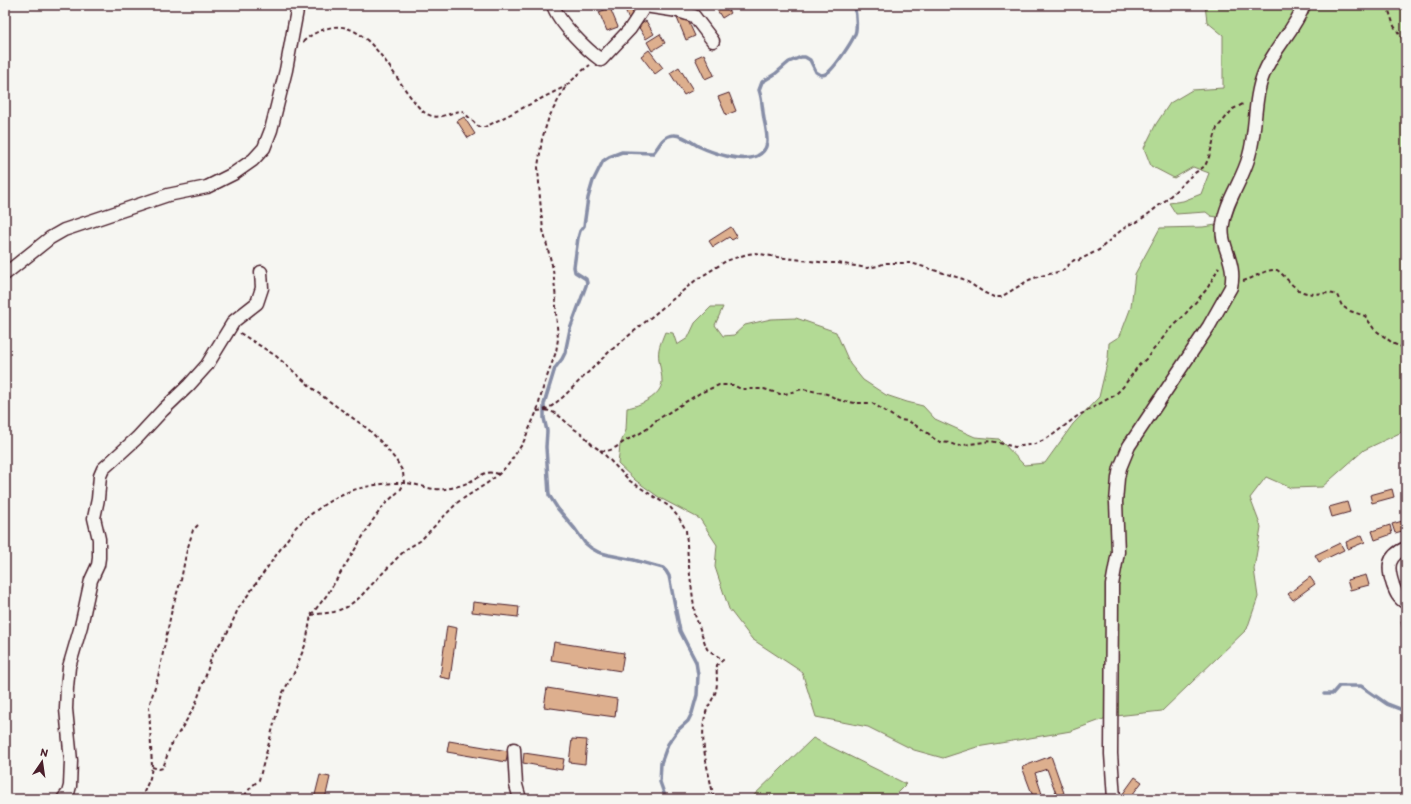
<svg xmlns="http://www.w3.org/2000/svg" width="1411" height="804" viewBox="0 0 1411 804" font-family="Itim,sans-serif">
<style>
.green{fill:#b3da95;stroke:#7e7c60}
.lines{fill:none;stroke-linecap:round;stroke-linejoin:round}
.stream{stroke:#868da6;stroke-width:3.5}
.building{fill:#ddaf8e;stroke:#4a1f2b}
.minor-casing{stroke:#4a1f2b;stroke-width:15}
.path{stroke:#4a1f2b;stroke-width:2;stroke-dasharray:4 3;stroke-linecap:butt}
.minor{stroke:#f6f6f2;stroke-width:12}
</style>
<rect width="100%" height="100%" fill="#f6f6f2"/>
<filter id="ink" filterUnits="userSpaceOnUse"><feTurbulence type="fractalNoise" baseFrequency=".025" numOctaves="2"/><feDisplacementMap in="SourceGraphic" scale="8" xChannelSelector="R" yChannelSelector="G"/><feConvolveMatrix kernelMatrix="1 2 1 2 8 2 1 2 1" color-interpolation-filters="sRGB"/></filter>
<g filter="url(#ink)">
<g class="green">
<polygon points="1205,5 1406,5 1406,430 1364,450 1322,487 1291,488 1266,477 1250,498 1261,527 1254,569 1258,597 1247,629 1162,711 1116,716 1115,592 1121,476 1131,450 1235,287 1223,218 1211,216 1206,212 1176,214 1169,203 1183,201 1201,194 1209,173 1193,167 1174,178 1151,166 1144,148 1156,124 1170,103 1192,90 1223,88 1223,35 1207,22"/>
<path d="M1216 225 1218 238 1230 266 1229 285 1123 452 1116 548 1109 717 1071 731 977 747 943 758 914 750 868 727 816 717 802 672 752 639 729 609 715 567 717 545 700 519 660 498 635 480 618 464 620 445 626 430 627 408C639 406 662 396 662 381 662 371 657 359 659 349 660 344 663 337 665 332L673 333 677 345 688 338 695 323 711 307H723L715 325 723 336 734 335 745 325 771 319 796 318 836 332 850 364 863 380 886 395 907 402 923 406 935 419 975 437 999 439 1024 465 1045 463 1073 424 1099 397 1108 359 1109 343 1120 336 1131 307 1135 274 1160 228 1203 227Z"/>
<polygon points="813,738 906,784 891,799 750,799"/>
</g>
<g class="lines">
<g class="stream">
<polyline points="1324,694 1332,694 1339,686 1361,686 1387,704 1400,709 1406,714"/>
<path d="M666 799 660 782 661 763 668 744 678 730 688 721 692 713 697 695 698 675 696 662 680 631 669 576 666 571 663 568 634 560 609 555 598 552 591 548 585 543 575 529 558 509 549 495 546 447 547 431 544 418V404L555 368 562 359 565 353 570 329 587 283 586 279 575 272 574 267 578 238 580 231 584 226 588 198 593 181 603 161 609 157 622 152 653 153C659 147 662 136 673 135 681 134 691 142 698 146 713 153 741 163 757 156 771 149 767 136 765 124 762 112 763 101 759 90L762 82 775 74 789 62 801 57H805L810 60 816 72 821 75C823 75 825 75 827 73 834 69 856 37 856 30 857 21 856 13 854 5"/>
</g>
</g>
<g class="building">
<polygon points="624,5 634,5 637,15 628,18"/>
<polygon points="714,5 725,5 730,13 722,18"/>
<polygon points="610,8 618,27 607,31 599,12"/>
<polygon points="685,14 695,36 686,40 677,18"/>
<polygon points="646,21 654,34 646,39 638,26"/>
<polygon points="660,34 665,43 652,51 647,42"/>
<polygon points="649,50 663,68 655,74 641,56"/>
<polygon points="704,54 714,75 705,79 695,58"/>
<polygon points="679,67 693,90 684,95 670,73"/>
<polygon points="729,93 736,111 726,115 718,97"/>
<polygon points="464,117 475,134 468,138 457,121"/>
<polygon points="731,227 737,237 732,240 729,237 713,247 709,241"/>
<polygon points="1392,489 1394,497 1372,503 1370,495"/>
<polygon points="1347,502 1350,512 1332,517 1329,507"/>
<polygon points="1406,520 1406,530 1395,533 1392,524"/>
<polygon points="1390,525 1392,534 1375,540 1372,531"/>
<polygon points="1362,535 1365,542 1348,549 1346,542"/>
<polygon points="1340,543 1344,550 1319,562 1315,555"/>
<polygon points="1366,575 1369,585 1350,590 1347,580"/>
<polygon points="1310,577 1315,584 1293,600 1288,594"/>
<polygon points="473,602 519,607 518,617 472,612"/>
<polygon points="1406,620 1406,631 1403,631 1401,621"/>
<polygon points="447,626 457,628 450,679 440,677"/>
<polygon points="554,642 624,653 621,671 551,660"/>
<polygon points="547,688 617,699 615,717 544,707"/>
<polygon points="572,739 587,740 585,764 569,762"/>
<polygon points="449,741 508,751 506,762 447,752"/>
<polygon points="524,753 564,759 562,770 523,763"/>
<polygon points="1051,756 1064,793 1057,796 1047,769 1035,773 1043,797 1034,799 1022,767"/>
<polygon points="320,775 330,777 325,799 314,799"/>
<polygon points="1135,777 1142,782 1129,799 1126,799 1122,795"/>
</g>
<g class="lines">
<defs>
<g id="minor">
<path d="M553 5C558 22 587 50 601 60L630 29 645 6"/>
<polyline points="644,5 645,6 678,11 694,16 713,41"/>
<polyline points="5,274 50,238 64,230 168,195 207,187 233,174 253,160 264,148 271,130 286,70 298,5"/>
<path d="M1406 548C1387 556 1387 567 1393 585 1396 593 1398 598 1406 603"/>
<polyline points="514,749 516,785 520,799"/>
<polyline points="63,799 68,793 70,786 71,761 66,709 67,687 69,667 81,626 91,580 98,565 99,558 99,539 94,518 98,499 100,476 103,469 137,438 163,410 189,385 207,365 234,321 257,303 262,288 261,272"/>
<path d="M1114 799 1111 754 1112 596V585L1118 552 1116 502 1118 478 1120 468 1129 446 1209 326 1231 287C1237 261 1219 246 1223 224 1226 200 1243 180 1249 156 1257 129 1253 99 1264 73 1274 48 1294 31 1304 5"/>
</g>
</defs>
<use href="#minor" class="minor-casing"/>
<g class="path">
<polyline points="1387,5 1394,26 1406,44"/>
<path d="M303 42C311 34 322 29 333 27 369 22 394 78 414 101 418 107 424 114 432 116 442 119 453 111 462 111L479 127H485L566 86"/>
<path d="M1243 281C1255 278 1264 269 1277 270 1286 276 1292 288 1303 292 1314 296 1326 291 1337 295L1342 306 1350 311 1365 316 1374 329 1394 344 1402 347 1406 354"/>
<polyline points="240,333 276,356 318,393 368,429 382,443 396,460 403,472 404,483 401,489 384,505 373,520 327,595 311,615 306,643 294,673 282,694 259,780 251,787 242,799"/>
<path d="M545 410C558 412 563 420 573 428 575 430 578 431 581 433 588 439 594 450 605 451 613 451 621 443 627 440 638 434 647 431 655 421L700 393 719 385H733L741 389H764L780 394H785L802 389 808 390 827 394 839 400 855 403H872L899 420 908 421 920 428 929 434 933 438 940 442 950 443 957 446 991 441 1015 447 1035 444 1044 440 1054 434 1076 417 1115 395 1123 387 1139 365 1146 359 1170 329 1179 321 1207 289 1219 267"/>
<polyline points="537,411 544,410 552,406 563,397 609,352 696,280 726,261 747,254 755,253 777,257 827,263 838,263 867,268 878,266 885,263 911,263 963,279 985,293 994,297 1001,297 1029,280 1037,277 1062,271 1074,260 1077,261 1099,250 1113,237 1128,225 1137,222 1147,215 1166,200 1192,175 1205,166 1209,157 1217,128 1233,109 1245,103"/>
<path d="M600 450 630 481 670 507 679 518 686 530 688 559 695 615 707 649 723 660 717 665C716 673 718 683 716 690 714 699 707 706 705 716 699 744 709 772 714 799"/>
<polyline points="311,615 334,612 347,607 359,598 400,555 408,548 420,541 458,502 486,484 499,474 508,465 523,443 537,411 543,388 556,352 558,339 556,313 556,300 553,269 543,230 540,199 538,167 542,139 549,117 566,86 582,71 590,65"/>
<path d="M152 767 159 769 163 768 170 747 194 708 205 678 212 655 229 630 238 609 296 527C308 516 321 506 335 498 351 488 384 482 403 483 417 483 430 491 445 489 453 488 464 485 471 481 483 475 484 470 499 474"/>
<polyline points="141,799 150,778 152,767 149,706 158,677 172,609 181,580 186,554 193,530 198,525"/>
</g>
<use href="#minor" class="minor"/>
</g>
</g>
<rect width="1411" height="804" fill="none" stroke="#f6f6f2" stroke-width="20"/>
<rect x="10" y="10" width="1391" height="784" fill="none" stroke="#4a1f2b" stroke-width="1.5" filter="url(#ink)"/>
<g transform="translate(42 762) rotate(13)" stroke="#f6f6f2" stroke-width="3" paint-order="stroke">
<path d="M0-3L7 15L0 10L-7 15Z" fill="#4a1f2b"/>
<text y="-6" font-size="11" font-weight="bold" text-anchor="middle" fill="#4a1f2b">N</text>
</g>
</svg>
